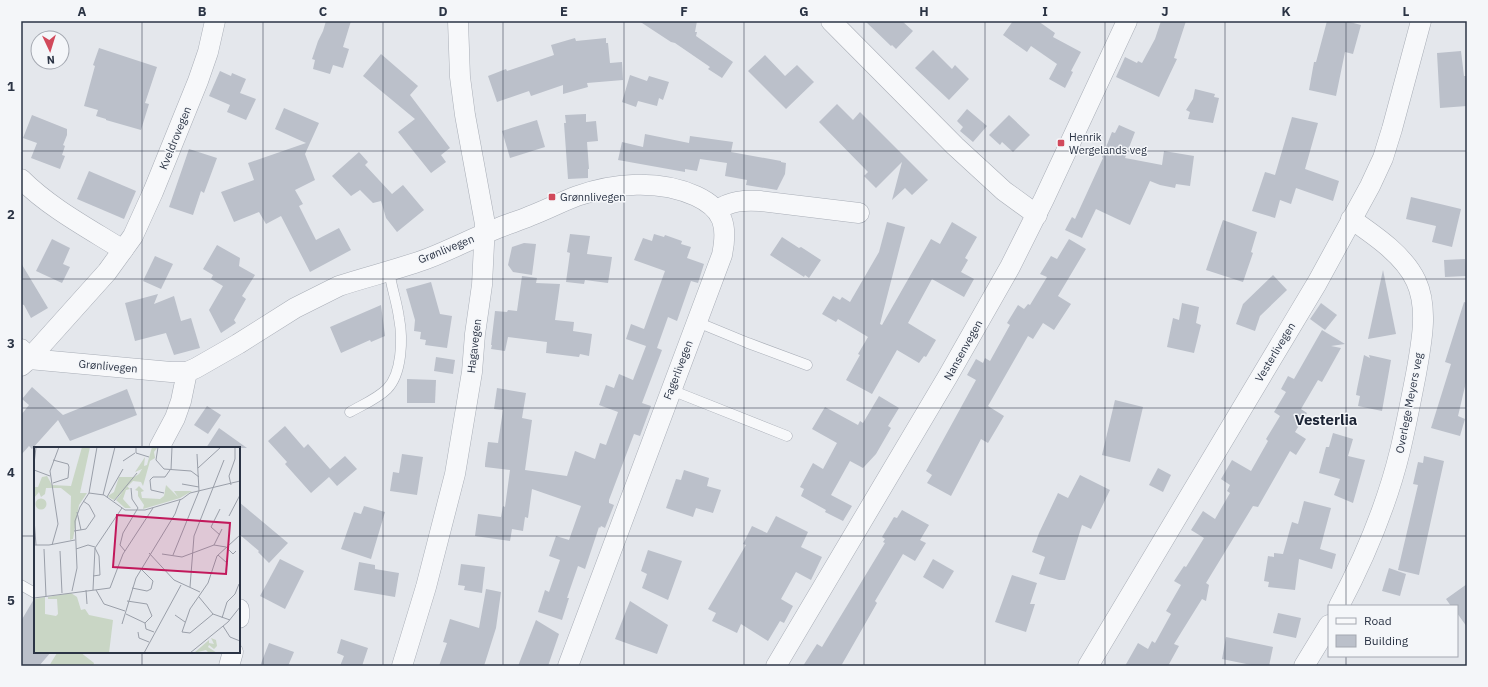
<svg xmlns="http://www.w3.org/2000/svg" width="1488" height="687" viewBox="0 0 1488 687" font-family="'IBM Plex Sans',sans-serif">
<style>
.green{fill:#c9d6c5}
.building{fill:#bbc0ca}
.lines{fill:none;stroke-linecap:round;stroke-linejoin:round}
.lane-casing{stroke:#a9aeb7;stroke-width:11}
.street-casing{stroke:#a9aeb7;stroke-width:21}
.lane{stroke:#f7f8fa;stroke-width:10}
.street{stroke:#f7f8fa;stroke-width:20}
.grid{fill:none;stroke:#2b3445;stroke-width:1;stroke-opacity:0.55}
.poi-dot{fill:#d1495b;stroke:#f4f6f9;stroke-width:1.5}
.labels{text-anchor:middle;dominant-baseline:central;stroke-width:3;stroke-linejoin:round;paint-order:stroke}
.poi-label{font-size:11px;fill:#2b3445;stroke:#f4f6f9;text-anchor:start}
.street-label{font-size:11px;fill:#2b3445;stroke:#f4f6f9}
.district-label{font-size:15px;font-weight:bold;fill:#1d2536;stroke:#f4f6f9}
.inset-road{fill:none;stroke:#9a9fa9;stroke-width:1}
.view{fill:#c2185b;fill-opacity:0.15;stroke:#c2185b;stroke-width:2}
.inset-edge{fill:none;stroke:#2b3445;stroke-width:2}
.neatline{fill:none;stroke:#2b3445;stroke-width:1.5}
.grid-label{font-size:13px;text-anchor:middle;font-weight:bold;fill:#2b3445}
</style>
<rect width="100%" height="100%" fill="#e4e7ec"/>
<polygon class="green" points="59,652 80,652 94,663 93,666 49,666 57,653"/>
<g class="building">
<polygon points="326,21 351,21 343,47 349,49 343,68 333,65 330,74 313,69 315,60 312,59 318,41 323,31"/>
<polygon points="639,21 697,21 695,32 697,32 696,36 733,62 722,78 708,69 710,67 675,43 671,42"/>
<polygon points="865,21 902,21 913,31 896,49 892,45 891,46"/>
<polygon points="1013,21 1038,21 1055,33 1053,37 1081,52 1071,71 1073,72 1065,88 1049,79 1057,64 1031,46 1027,52 1003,35"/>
<polygon points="1161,21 1186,21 1174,58 1177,59 1159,97 1116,77 1125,57 1137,63 1138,61 1142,63 1155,39"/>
<polygon points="1327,21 1346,21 1361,25 1353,54 1345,52 1336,96 1309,90 1314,62 1316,62"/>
<polygon points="575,38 576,41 606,38 606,43 608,43 610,63 622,62 623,80 587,83 588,87 563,94 563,85 531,96 529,91 497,102 488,76 506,69 507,71 554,55 551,45"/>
<polygon points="99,48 157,67 145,103 149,104 141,130 106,120 106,119 96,116 98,110 84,106 95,66 93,65"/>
<polygon points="933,50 952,69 955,65 969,79 949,100 915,68"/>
<polygon points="1461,51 1464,76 1467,76 1467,106 1440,108 1437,53"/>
<polygon points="381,54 418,86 410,95 450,148 441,155 446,162 431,173 398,132 415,119 363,76"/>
<polygon points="765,55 785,76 797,65 814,82 786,109 748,71"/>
<polygon points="220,71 231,76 232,73 246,79 240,93 256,99 246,120 227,112 230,105 209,96"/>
<polygon points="630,75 647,81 649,76 669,82 663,100 659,98 657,106 638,101 636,107 622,102"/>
<polygon points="1195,89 1215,94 1214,97 1219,98 1213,123 1188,119 1190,112 1186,110 1193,99"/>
<polygon points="837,104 853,120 860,112 928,180 912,195 905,188 892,200 902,162 876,188 864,176 868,172 819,122"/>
<polygon points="284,108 319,123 305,154 315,180 295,190 303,204 299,206 316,240 339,228 351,250 310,272 281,216 266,224 259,212 234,222 221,192 254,180 248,163 306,143 275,129"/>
<polygon points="967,109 987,126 973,142 960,131 963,127 957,121"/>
<polygon points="586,114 586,122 596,121 598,141 587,142 589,169 588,169 588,178 568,179 564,123 566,123 565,115"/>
<polygon points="32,115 67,129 67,135 63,145 65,146 62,155 65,156 60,169 31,158 37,143 23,138"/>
<polygon points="1009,115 1030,135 1013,152 1002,142 1000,145 989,135"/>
<polygon points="1292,117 1318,123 1305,169 1339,181 1333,201 1296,188 1291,204 1280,200 1275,218 1252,211 1265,172 1275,175"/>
<polygon points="537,120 545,147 510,158 502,131"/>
<polygon points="1119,125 1135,132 1125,158 1162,165 1164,151 1194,156 1190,186 1176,184 1175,188 1160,185 1150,181 1130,225 1096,209 1082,238 1065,230 1072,217 1075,219 1103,158 1102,157 1112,132 1115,133"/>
<polygon points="645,134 689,143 690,136 733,142 731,152 781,161 781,162 786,163 785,174 777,190 746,185 747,180 725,176 727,163 700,159 697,171 685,169 685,172 618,160 622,142 643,147"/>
<polygon points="189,149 217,158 204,193 201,191 193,215 169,207"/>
<polygon points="359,152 368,162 365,165 392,194 403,185 424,210 397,232 386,218 381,201 373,203 360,190 351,196 332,176"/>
<polygon points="89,171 136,191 124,219 77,199"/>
<polygon points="1411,197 1461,209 1452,247 1432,242 1436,226 1406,219"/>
<polygon points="1223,220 1257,232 1251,252 1253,253 1243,282 1206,270"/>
<polygon points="887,222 905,227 880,324 882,325 931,239 940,244 952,222 977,237 965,258 968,260 961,272 974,279 964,297 932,279 908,323 936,340 926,357 924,356 919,363 897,350 872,394 846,380 860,355 858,354 868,337 838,319 836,322 822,314 833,296 840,300 842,297 850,302 879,252"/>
<polygon points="570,234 590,236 587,254 612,257 608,283 585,280 584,284 566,282 570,253 567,252"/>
<polygon points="654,234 664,237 665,235 682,241 681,244 691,247 687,258 704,264 698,283 691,281 677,321 668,317 657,348 662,350 642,403 651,406 640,436 634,434 609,500 609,503 614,505 605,528 601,526 600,528 599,527 585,569 578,566 567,598 569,598 562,620 538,612 545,590 549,592 560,560 549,556 556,536 569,540 581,506 532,489 528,518 525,517 523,531 512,529 510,541 475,536 478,514 501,517 503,506 505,507 510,470 485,467 485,464 488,442 498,443 503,410 494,409 497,388 526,393 522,418 532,420 525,470 567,476 575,451 595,459 600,443 606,445 618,412 599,405 606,385 614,388 619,374 633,380 646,346 626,339 631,324 644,329 665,271 634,260 643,238 652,241"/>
<polygon points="782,237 799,248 801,247 821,260 809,278 805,275 804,277 770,255"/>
<polygon points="52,239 70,248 63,264 70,267 62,283 36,271"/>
<polygon points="1069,239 1086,249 1058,296 1071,304 1054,330 1043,323 1033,339 1028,336 988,406 1004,416 988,443 981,439 951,496 927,483 932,475 926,471 976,380 967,375 976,359 983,363 985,358 990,361 1010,325 1007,323 1018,305 1024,309 1028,304 1030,305 1047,277 1040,274 1051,256 1057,259"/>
<polygon points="524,243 536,244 532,275 513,272 508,265 512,247"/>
<polygon points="217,245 240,258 239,266 255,275 242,296 246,299 234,320 236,323 221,333 209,310 223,286 211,279 213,275 203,269"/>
<polygon points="155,256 173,264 161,289 143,281"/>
<polygon points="1465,259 1466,276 1445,277 1444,260"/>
<polygon points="21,263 48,308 31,318 24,305 21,304"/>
<polygon points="1383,270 1396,334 1368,339"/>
<polygon points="1273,275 1287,290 1260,316 1255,331 1236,324 1243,304"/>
<polygon points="522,276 537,278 536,283 560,284 555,320 574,322 573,331 592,334 589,356 580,354 579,357 546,353 547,342 508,337 505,351 491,349 492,345 491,345 495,311 507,312 508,310 517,311"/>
<polygon points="431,282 440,314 452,316 447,348 425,345 426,340 420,339 421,332 414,331 415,320 406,289"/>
<polygon points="158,294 154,304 174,296 181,321 191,318 200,348 174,355 166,333 135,341 125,303"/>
<polygon points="1464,302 1467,303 1467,378 1458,416 1465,419 1460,436 1431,428 1451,364 1445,362"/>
<polygon points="1182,303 1199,307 1196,323 1201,325 1194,353 1167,347 1173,318 1179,320"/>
<polygon points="1321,303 1337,315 1325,330 1310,319"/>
<polygon points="381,305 385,336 371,342 370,340 341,353 330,327"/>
<polygon points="1322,330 1345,344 1331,346 1341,348 1322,382 1318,380 1301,409 1307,413 1295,432 1306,439 1296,455 1290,451 1258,507 1253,506 1206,583 1209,585 1206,601 1202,599 1174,644 1179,646 1168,666 1125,666 1138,643 1148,649 1152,641 1155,643 1171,614 1166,611 1181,585 1174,581 1184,566 1186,567 1204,538 1191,530 1203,511 1215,519 1230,493 1227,491 1230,485 1221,479 1232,460 1251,471 1268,441 1266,439 1280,416 1274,412 1286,392 1281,389 1288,376 1294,379"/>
<polygon points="1364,355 1370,358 1369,355 1391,360 1382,411 1358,406 1360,396 1356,395 1357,389"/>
<polygon points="436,357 455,360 453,374 434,371"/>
<polygon points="407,379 436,380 435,403 407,403"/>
<polygon points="32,387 63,415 127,389 137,415 70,441 58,420 32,449 29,446 21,455 21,415 29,405 22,399"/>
<polygon points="879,396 899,408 888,426 891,428 876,454 863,468 850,461 831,495 852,506 843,521 825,512 826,510 801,496 804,489 800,487 813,463 823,469 837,443 812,429 825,407 858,425 860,421 863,423"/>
<polygon points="1115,400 1143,407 1130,462 1102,455"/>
<polygon points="207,406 221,415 208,434 194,425"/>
<polygon points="285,426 304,448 308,444 330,469 345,456 357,469 337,486 329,477 311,493 285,464 287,462 268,441"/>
<polygon points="219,428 247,448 206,448"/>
<polygon points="1333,433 1353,439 1348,456 1365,460 1353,503 1334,495 1340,479 1319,473 1326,447 1329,447"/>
<polygon points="402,454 423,457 417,495 390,491 393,472 399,473"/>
<polygon points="1424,456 1444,461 1419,575 1398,570 1418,485 1413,484 1418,462 1423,463"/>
<polygon points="1158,468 1171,475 1163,492 1149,485"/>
<polygon points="684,470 709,478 707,486 721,490 713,513 696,508 693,517 666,508 676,479 681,480"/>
<polygon points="1080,475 1110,490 1091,529 1082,525 1065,580 1059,580 1039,574 1045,557 1032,552 1039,533 1058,493 1068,498"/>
<polygon points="1304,501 1331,508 1320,549 1336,554 1332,569 1299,559 1295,590 1268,587 1269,582 1264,581 1268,556 1274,557 1274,553 1283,554 1292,522 1298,524"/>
<polygon points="239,502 288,543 269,563 258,552 259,551 239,534"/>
<polygon points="364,506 385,512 371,559 341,549 354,512 361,514"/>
<polygon points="902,510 929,525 920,540 926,543 915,561 903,554 875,601 877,603 841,666 803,666 817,644 822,647 831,632 885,543 883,542 885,539 882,537 894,517 897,518"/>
<polygon points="776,516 808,532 801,547 822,557 811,580 796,572 781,599 793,606 784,623 780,621 768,641 741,624 737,633 712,621 716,613 708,609 746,545 743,544 752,526 767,533"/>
<polygon points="648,550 682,561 668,600 642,588 647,574 641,571"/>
<polygon points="280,559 304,571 285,609 260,596"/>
<polygon points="933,559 954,571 943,589 923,577"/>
<polygon points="359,562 375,565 375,569 399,573 395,597 354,590"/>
<polygon points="461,564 485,567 482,593 464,590 465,586 458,585"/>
<polygon points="1389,568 1406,574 1400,596 1382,591"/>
<polygon points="1012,575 1037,583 1030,604 1035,604 1026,632 995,622"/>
<polygon points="1467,584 1467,627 1457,613 1457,606 1451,606 1446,599"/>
<polygon points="486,589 501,592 496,628 484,666 439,666 447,643 443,642 450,619 479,628"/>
<polygon points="34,599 35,652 51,652 39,666 21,666 21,621"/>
<polygon points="630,601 668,625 657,654 615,639"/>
<polygon points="1278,613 1301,618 1296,638 1273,633"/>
<polygon points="536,620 559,634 548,666 518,666"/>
<polygon points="1226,637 1273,647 1269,666 1256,666 1222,659"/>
<polygon points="341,639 368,648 362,666 340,666 344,656 337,653"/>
<polygon points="269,643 294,652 288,666 260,666"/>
</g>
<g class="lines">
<defs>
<g id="lane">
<polyline points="697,322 748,343 807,365"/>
<polyline points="671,390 787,436"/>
<path d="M350 412C362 405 377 399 387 389 402 374 403 339 399 318 397 302 391 286 389 270"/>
<polyline points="21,585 35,593"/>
</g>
<g id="street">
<polyline points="831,21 955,146 1004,191 1037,215"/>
<path d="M21 179C50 208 88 228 123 250"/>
<path d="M717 210C731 201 743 200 760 201L859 213"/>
<path d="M21 349 29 359 171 372H187L196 368 238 344 295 308 339 286C369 276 400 269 429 258 452 249 473 238 496 229 507 224 519 221 530 216 546 210 561 202 577 196 614 183 659 179 696 196 724 209 728 226 722 255L568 666"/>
<polyline points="21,366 29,359 107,272 133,236 153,192 198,81 208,52 215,21"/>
<polyline points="159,448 175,418 181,401 187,372"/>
<path d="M1339 606C1365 557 1387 504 1400 451 1406 426 1411 400 1416 374 1421 345 1429 309 1416 281 1404 255 1374 235 1351 219"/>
<polyline points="239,609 239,618"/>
<polyline points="229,666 233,652"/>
<polyline points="402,666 426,587 455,474 472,372 475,334 482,285 485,224 465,115 460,77 458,21"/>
<polyline points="776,666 948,376 1010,267 1044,199 1127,21"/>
<polyline points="1088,666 1317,283 1370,186 1383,158 1392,129 1421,21"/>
<polyline points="1304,666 1329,625"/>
</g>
</defs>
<use href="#lane" class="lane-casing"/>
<use href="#street" class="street-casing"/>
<use href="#lane" class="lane"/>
<use href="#street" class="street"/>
</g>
<path class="grid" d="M142 21V448M263 21V666M383 21V666M503 21V666M624 21V666M744 21V666M864 21V666M985 21V666M1105 21V666M1225 21V666M1346 21V606M21 151H1467M21 279H1467M21 408H1467M21 536H35M239 536H1467M142 652V666M1346 656V666"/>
<g class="poi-dot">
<rect x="1057" y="139" width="8" height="8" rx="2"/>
<rect x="548" y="193" width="8" height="8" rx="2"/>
</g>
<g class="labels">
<g class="poi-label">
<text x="1069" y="137">Henrik<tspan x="1069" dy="13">Wergelands veg</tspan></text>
<text x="560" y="197">Grønnlivegen</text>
</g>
<g class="street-label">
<text transform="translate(175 138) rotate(-68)">Kveldrovegen</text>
<text transform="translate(446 249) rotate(-22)">Grønlivegen</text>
<text transform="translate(474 346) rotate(-83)">Hagavegen</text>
<text transform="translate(963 350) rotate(-61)">Nansenvegen</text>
<text transform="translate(1275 352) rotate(-59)">Vesterlivegen</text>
<text transform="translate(108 366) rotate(5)">Grønlivegen</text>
<text transform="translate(678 370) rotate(-69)">Fagerlivegen</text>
<text transform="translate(1409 403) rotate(-79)">Overlege Meyers veg</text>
</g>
<g class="district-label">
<text x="1326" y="419">Vesterlia</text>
</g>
</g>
<g transform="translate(34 447)">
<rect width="206" height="206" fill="#e4e7ec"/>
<path d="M48 0H56L46 46H53L45 58 39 92 36 93 37 49 27 41H12L11 47 7 50 5 45 0 51V40H4L8 30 13 29 18 38 37 39ZM118 0 123 1 120 5 121 11 116 14 109 39 107 35 99 34 80 53 76 51 74 49 80 45 85 30H100L105 27 108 22 101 25 111 10 110 19 113 18ZM132 38 144 50 140 44H158L146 51 109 62 110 58 104 49V44L101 43 105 39 110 44 107 45 108 51 126 52 130 49ZM93 39 96 42 92 43 89 52 97 61H91L82 53ZM1.5 57a5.5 5.5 0 1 1 11 0a5.5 5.5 0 1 1-11 0ZM37 146 43 150 47 163 51 162 55 168 79 173 75 206H0V152L11 150V167L22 169 24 167 23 152H14V150ZM177 191 182 193 183 199 180 202 175 198 174 200 183 206H175L172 203 160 206 175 193V196L180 197Z" fill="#c9d6c5"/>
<path class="inset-road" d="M102 0V6L115 10M124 0 122 13 130 22 157 24 165 30M89 14 101 6M0 17 2 0M164 21 187 0M0 23 16 29M137 23 138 0M19 36 34 31 35 20 34 17 19 13M148 37 165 40M197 38 195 29 201 12V0M55 46 70 48 91 63H111L148 52 156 46 206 34M130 46 117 43 116 33 119 30H131L136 23M69 48 81 0M73 50 89 22M80 54 103 26M43 65 47 83M195 69 206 48M0 72 2 98M40 84 52 82 61 69 55 58 49 54M186 88 177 80 186 62M0 98H15L41 93M18 98 24 77 16 24 25 0M180 98 188 82M10 102 12 149M42 102 54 98 61 100M26 104 28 146M91 104 86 98 89 86 104 61 98 52 97 41M115 106 140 133 166 145M128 107 148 110 180 98 192 100 199 107 202 104M139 108 165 44 163 7M184 108 193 116 192 124M59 129 66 128 65 109 61 101M156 140 160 89 190 13M98 141 113 144 117 142 119 134 106 121M52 143 53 157M59 143 61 101 88 61M62 143 70 157 91 164M38 144 43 121 41 74 46 60 55 46 63 0M165 150 179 167 196 173M0 151 76 141 89 107 119 61M92 167 111 176 118 169 113 157 93 154M179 167 156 186 148 185 156 162 174 136 183 109 206 88M141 168 151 175M188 171 193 155 201 147 205 137M111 176 112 182 120 185M88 177 102 131 141 67 146 53M189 179 196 190 206 194M104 185 105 191 115 195M110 206 147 138M156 206 194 175 206 160"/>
<path class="view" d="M83 68 196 76 192 127 79 120Z"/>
<rect width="206" height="206" class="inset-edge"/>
</g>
<rect width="1488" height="687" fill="none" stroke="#f4f6f9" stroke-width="44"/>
<rect x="1328" y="605" width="130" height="52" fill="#f4f6f9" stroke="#a4a8b1"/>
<rect x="1336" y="618" width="20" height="6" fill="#f7f8fa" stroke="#a4a8b1"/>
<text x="1364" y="625" font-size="12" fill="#2b3445">Road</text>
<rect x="1336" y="635" width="20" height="12" fill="#bbc0ca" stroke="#a4a8b1"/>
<text x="1364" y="645" font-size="12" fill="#2b3445">Building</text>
<g transform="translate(50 50) rotate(176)"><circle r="19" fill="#f4f6f9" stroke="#a4a8b1"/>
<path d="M0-3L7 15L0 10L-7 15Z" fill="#d1495b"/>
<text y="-6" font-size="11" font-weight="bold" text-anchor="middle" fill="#2b3445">N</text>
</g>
<rect x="22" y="22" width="1444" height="643" class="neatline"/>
<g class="grid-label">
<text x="82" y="16">A</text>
<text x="202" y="16">B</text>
<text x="323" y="16">C</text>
<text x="443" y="16">D</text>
<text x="564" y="16">E</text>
<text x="684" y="16">F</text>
<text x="804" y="16">G</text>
<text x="924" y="16">H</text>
<text x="1045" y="16">I</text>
<text x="1165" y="16">J</text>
<text x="1286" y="16">K</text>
<text x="1406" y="16">L</text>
<text x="11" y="91">1</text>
<text x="11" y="219">2</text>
<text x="11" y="348">3</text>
<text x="11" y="477">4</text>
<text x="11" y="605">5</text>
</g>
</svg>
